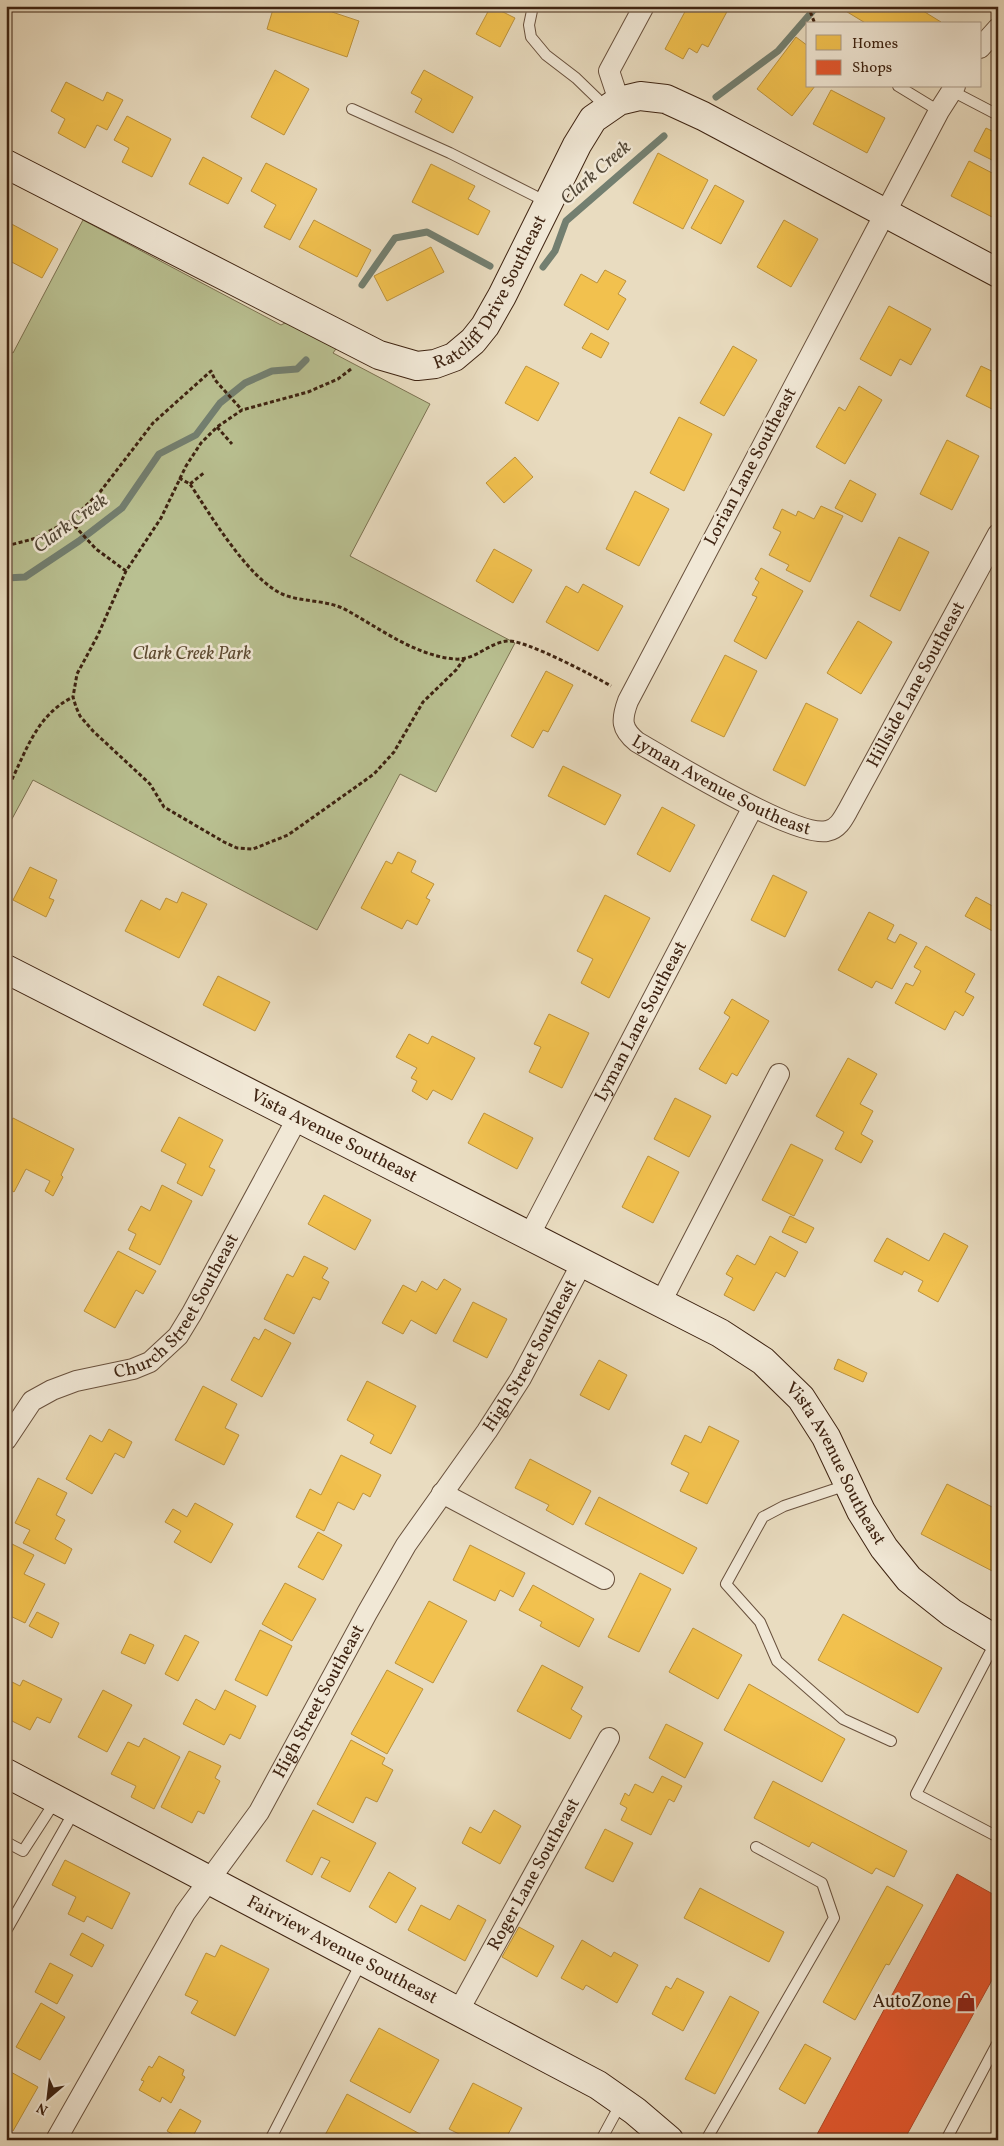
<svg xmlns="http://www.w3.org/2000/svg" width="1004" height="2146" viewBox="0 0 1004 2146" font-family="Vollkorn,serif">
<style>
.green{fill:#b9c091;stroke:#7c7251}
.homes{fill:#f2c14e;stroke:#bc923c}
.shops{fill:#e4572e;stroke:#b24725}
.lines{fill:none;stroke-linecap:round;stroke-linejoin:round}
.stream{stroke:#737f70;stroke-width:7}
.lane-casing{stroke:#69513d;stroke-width:12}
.street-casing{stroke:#69513d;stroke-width:22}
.secondary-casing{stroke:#3e2311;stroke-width:30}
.path{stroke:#3e2311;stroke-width:3;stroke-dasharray:4 2.5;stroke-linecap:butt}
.lane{stroke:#f1e8d6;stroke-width:10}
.street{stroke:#f1e8d6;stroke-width:20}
.secondary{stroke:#f1e8d6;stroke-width:28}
.labels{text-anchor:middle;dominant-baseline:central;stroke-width:5;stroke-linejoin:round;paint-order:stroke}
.street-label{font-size:18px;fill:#3e2311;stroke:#f1e8d6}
.park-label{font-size:18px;font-style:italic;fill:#5d4a31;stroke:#f1e8d6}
.poi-label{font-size:18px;fill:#3e2311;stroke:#f1e8d6;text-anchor:end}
.water-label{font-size:19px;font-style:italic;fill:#544938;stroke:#f1e8d6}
</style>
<rect width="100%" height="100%" fill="#e9dcc0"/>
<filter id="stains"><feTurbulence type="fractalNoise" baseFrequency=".004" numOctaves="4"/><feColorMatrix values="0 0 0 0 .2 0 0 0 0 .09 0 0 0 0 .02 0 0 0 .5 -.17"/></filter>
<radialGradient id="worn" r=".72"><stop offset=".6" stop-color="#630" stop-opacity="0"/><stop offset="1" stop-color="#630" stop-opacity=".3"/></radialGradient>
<polygon class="green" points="83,220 281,325 291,320 338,346 333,353 430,404 350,556 515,643 436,792 400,774 317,930 33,780 6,830 6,350 13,353"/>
<g class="homes">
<polygon points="274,6 334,6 332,12 359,21 347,57 267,29"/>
<polygon points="491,6 515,18 500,47 476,34"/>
<polygon points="688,6 730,6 708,47 702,44 697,53 689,48 683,59 665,49"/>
<polygon points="846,6 915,6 941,22 940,24 867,24 844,10"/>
<polygon points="796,37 808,46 808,86 815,86 792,116 757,89"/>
<polygon points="275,70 309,89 284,135 251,117"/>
<polygon points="424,70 473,97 453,133 415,112 422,99 411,93"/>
<polygon points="66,82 103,101 107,92 123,100 107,130 97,125 85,148 58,133 65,119 51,111"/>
<polygon points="831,90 885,118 867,153 813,124"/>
<polygon points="127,116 171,139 152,177 122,162 129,148 114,140"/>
<polygon points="986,128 998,134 998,163 974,151"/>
<polygon points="658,153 708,180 683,229 633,203"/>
<polygon points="203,157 242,178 228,204 189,184"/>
<polygon points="969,161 998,176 998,220 951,196"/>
<polygon points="266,163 317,189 290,240 264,227 276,205 251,191"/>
<polygon points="431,164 475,186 468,199 490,211 478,235 412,202"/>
<polygon points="715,185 744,201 721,244 691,228"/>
<polygon points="314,220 371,250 357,277 299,247"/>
<polygon points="784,220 818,239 791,287 757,267"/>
<polygon points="6,221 58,249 42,278 6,259"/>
<polygon points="431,247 444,272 387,301 374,276"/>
<polygon points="605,270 626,281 618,294 626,299 608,330 564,305 581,274 597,283"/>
<polygon points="889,306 931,329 911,365 900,359 891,376 860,359"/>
<polygon points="591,333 609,343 601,358 582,348"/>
<polygon points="733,346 757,360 724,416 700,403"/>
<polygon points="526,366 559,383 538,421 505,403"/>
<polygon points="981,366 998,374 996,411 966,396"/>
<polygon points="859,386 882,400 845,464 816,447 839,407 845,411"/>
<polygon points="679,417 712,434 684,491 650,473"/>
<polygon points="947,440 979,456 952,510 920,494"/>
<polygon points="515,457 533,477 504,503 486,483"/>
<polygon points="850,480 876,494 862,522 835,508"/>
<polygon points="635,491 669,509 639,566 606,549"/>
<polygon points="821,506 843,516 810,582 786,570 789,565 769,555 781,532 773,528 782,509 796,516 798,511 814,519"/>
<polygon points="899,537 929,552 900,611 870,596"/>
<polygon points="494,549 532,570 513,603 476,581"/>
<polygon points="761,568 803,591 766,659 734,641 757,597 752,595 759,582 755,579"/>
<polygon points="583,584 623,606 598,651 546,622 566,586 578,593"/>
<polygon points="858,621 892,642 861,694 827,673"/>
<polygon points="725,655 757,671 724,737 691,721"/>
<polygon points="546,671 573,685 548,732 543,730 533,748 511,736"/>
<polygon points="806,703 838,719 805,786 773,770"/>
<polygon points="563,766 621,795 605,825 548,796"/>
<polygon points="662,807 695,825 670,872 637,854"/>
<polygon points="398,852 416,861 411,872 434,884 426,898 430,900 417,925 407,920 402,929 361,908 386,861 392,864"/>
<polygon points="30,867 57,880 49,898 54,900 46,917 13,900"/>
<polygon points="773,875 807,892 785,937 751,920"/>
<polygon points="182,892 207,904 179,958 125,931 141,900 160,910 166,898 177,903"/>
<polygon points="605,895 650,918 609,998 581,983 593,959 577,951"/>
<polygon points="976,897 998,909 998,934 965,916"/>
<polygon points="869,912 894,925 887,939 895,943 900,934 917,943 892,989 876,981 872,988 838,970"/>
<polygon points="926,946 975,974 965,992 974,997 963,1016 955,1011 945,1030 895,1003 906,983 913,986 921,971 914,967"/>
<polygon points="218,976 270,1002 255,1031 203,1005"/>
<polygon points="732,999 769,1021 737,1076 732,1073 726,1084 699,1069 730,1017 724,1013"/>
<polygon points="549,1014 589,1033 562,1088 529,1072 541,1047 534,1044"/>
<polygon points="409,1034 428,1044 432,1036 475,1058 452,1100 433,1090 427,1100 412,1091 417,1081 411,1078 417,1068 396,1057"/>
<polygon points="848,1058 877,1074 860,1104 873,1111 861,1134 873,1141 861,1163 835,1149 844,1132 816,1116"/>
<polygon points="675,1098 711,1116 689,1157 654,1139"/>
<polygon points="484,1113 533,1138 517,1169 468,1143"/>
<polygon points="179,1117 223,1140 209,1167 215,1170 202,1196 177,1183 186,1164 161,1151"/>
<polygon points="13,1118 74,1149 61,1175 63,1177 53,1196 45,1191 50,1181 26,1169 14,1192 6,1187 6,1131"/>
<polygon points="791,1144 823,1160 794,1216 762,1200"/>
<polygon points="648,1156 679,1172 653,1223 622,1207"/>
<polygon points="162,1185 192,1201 160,1265 129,1249 136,1234 128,1230 141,1206 150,1211"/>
<polygon points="324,1195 371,1220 355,1250 308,1224"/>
<polygon points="790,1216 814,1228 806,1243 782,1232"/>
<polygon points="944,1233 968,1246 938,1302 918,1291 923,1281 904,1271 902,1275 874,1261 887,1238 929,1261"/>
<polygon points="770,1236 798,1252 785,1277 776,1272 754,1311 724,1295 733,1278 726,1274 737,1255 755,1265"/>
<polygon points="118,1251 156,1271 143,1294 136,1290 115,1328 84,1311"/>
<polygon points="304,1256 328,1268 322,1278 329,1282 320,1300 313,1297 294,1334 264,1319 287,1274 293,1277"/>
<polygon points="444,1279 461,1289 436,1334 411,1320 403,1334 382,1323 403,1285 416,1292 422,1281 437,1290"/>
<polygon points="473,1302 507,1319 487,1358 453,1341"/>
<polygon points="265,1329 291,1343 262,1397 231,1380 254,1337 259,1340"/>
<polygon points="838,1359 867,1373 863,1382 834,1369"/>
<polygon points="599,1360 627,1375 609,1410 580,1395"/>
<polygon points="367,1381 416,1406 391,1454 370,1443 374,1435 347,1420"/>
<polygon points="203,1386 237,1404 225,1428 239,1435 224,1465 175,1440"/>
<polygon points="709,1426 739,1441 707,1504 680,1491 689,1473 671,1464 685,1435 701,1443"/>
<polygon points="109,1429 132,1442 124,1458 115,1453 92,1494 66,1479 90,1435 102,1442"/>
<polygon points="341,1455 381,1475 370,1497 363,1493 354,1510 338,1502 324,1531 296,1517 310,1489 321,1495"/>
<polygon points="530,1459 591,1491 573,1525 546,1510 549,1505 515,1488"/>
<polygon points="38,1478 67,1493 56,1515 65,1520 55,1539 72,1549 65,1564 23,1543 30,1530 15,1523"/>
<polygon points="947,1484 998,1510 998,1574 921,1534"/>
<polygon points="599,1497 697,1548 683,1574 585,1524"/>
<polygon points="195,1503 233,1524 211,1563 174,1542 181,1531 165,1522 173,1509 187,1517"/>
<polygon points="318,1532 342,1545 323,1580 298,1567"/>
<polygon points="6,1541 34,1555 24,1574 45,1584 25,1623 6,1614"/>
<polygon points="470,1545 525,1573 513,1597 500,1590 495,1601 453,1580"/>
<polygon points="640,1573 671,1589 639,1652 608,1637"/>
<polygon points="285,1583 316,1599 292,1641 262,1624"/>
<polygon points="533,1585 594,1619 579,1647 540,1626 542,1622 519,1610"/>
<polygon points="429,1601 467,1621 433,1683 395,1663"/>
<polygon points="37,1612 59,1623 52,1638 29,1626"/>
<polygon points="843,1614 942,1668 918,1713 818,1660"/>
<polygon points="693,1628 742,1655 718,1699 669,1672"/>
<polygon points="260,1630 292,1646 267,1696 235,1680"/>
<polygon points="130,1634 154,1645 145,1664 121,1653"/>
<polygon points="185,1635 199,1642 178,1681 165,1674"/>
<polygon points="542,1665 583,1687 571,1709 582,1716 570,1739 517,1711"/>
<polygon points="387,1670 423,1689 387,1754 351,1734"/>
<polygon points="6,1679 20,1686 23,1680 62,1699 50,1723 37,1717 30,1730 6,1718"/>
<polygon points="749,1684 845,1739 822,1782 724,1730"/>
<polygon points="103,1690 132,1705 107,1752 78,1737"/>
<polygon points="225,1690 256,1706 240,1739 230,1734 224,1745 183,1724 196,1699 215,1710"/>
<polygon points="666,1724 703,1743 685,1778 649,1758"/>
<polygon points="144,1738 180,1757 154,1809 131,1797 136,1786 111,1774 128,1742 139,1747"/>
<polygon points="351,1740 385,1758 382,1764 393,1770 377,1802 366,1797 353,1823 317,1804"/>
<polygon points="189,1751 221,1766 215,1778 220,1781 204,1814 198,1811 192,1823 161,1807"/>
<polygon points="662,1776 682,1786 674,1802 669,1799 651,1835 621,1820 627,1808 620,1804 625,1793 629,1796 635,1784 653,1793"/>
<polygon points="773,1781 907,1851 894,1877 876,1868 872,1874 812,1842 809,1847 754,1818"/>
<polygon points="313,1810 376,1843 350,1892 321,1877 330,1861 321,1857 312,1875 286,1861"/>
<polygon points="494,1810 521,1826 500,1864 462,1843 470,1827 481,1833"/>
<polygon points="605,1829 633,1843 613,1882 585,1868"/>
<polygon points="65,1860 130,1893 112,1929 87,1916 84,1922 68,1914 76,1897 52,1885"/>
<polygon points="389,1872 416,1888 396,1923 369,1907"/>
<polygon points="887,1886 923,1905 889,1965 886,1964 855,2020 823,2002"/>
<polygon points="700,1888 784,1932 769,1962 684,1918"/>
<polygon points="421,1905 450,1920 458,1905 486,1920 465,1961 408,1930"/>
<polygon points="519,1927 554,1946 537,1977 502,1957"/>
<polygon points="82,1933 104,1945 92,1967 70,1955"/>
<polygon points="582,1940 611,1957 614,1952 638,1965 617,2003 586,1985 583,1990 561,1978"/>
<polygon points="221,1945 269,1969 235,2036 191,2013 198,2001 185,1995 206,1953 215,1957"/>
<polygon points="50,1963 73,1975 57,2004 35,1992"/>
<polygon points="677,1978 704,1992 683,2031 652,2014 666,1986 671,1989"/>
<polygon points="730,1996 759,2012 715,2094 685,2079"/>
<polygon points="41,2003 65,2017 40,2060 16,2047"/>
<polygon points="379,2028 439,2060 410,2113 350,2081"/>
<polygon points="805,2044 831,2058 805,2104 779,2089"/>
<polygon points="159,2056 184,2070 182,2075 185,2077 171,2103 162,2097 160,2102 139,2090 144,2081 141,2080 149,2066 152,2068"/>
<polygon points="9,2071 38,2087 13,2131 6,2127 6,2076"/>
<polygon points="473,2083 522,2108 505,2140 471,2140 449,2129"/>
<polygon points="347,2094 431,2140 329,2140 324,2137"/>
<polygon points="180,2109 201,2121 191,2140 182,2140 167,2131"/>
</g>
<polygon class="shops" points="957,1874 998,1897 998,1969 904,2140 814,2140"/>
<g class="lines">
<g class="stream">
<polyline points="716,97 778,51 817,6"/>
<polyline points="543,267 555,251 566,221 664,136"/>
<polyline points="362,285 395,238 427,232 490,266"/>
<polyline points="6,578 25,577 79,541 122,508 159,454 196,435 220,403 245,383 272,371 297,369 306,360"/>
</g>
<defs>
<g id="lane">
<polyline points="533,6 529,25 531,37 546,55 576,78 607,108"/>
<polyline points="898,86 939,111"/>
<polyline points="952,91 998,115"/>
<polyline points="352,109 450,153 547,202"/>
<polyline points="847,1485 784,1506 763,1517 726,1584 760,1622 777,1661 843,1719 891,1741"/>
<polyline points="996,1641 916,1794 998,1837"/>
<polyline points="6,1842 23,1851 56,1800"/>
<polyline points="6,1931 75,1810"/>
<polyline points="270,2140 362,1961"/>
<polyline points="601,2140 621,2103"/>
<polyline points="706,2140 834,1918 822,1883 756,1847"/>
<polyline points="946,2140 998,2042"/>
</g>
<g id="street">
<polyline points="980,48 998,28"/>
<path id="s1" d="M955 86 939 111 628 701C621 720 621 729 637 742 670 761 796 838 827 831 838 829 843 819 848 810L998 534"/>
<polyline points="619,101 609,71 644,6"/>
<path id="s2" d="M529 1236 753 807"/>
<polyline points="660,1304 779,1074"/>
<path id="s3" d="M6 1440 32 1401 52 1390 76 1381 133 1369 150 1362 178 1336 192 1313 298 1117"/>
<polyline points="442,1493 604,1579"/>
<path id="s4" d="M459 2010 609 1738"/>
<path id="s5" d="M56 2140 185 1913 259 1812 367 1613 406 1545 487 1431 521 1378 582 1263"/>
</g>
<g id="secondary">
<path id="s6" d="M6 164 379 355 417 366 435 364 454 357 473 341 485 326 502 296 577 145 593 119 619 101 640 96 666 99 703 116 998 273"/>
<path id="s7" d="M6 969 720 1333 763 1361 801 1398 826 1437 861 1511 884 1548 909 1579 952 1613 998 1641"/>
<path id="s8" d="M6 1773 598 2085 635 2111 669 2140"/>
</g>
</defs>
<use href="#lane" class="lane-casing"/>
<use href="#street" class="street-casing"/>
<use href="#secondary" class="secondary-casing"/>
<g class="path">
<polyline points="808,6 815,24"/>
<polyline points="351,369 338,379 308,392 242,410 217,427 201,443 186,466 161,518 126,571 98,635 77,674 73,697 76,707 80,716 93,731 150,784 164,807 224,842 237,848 253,849 288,835 374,774 394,752 423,702 456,670 464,659"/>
<polyline points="217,427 232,444"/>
<path d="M179 478 190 484C211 516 248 578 282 594 303 603 328 599 348 611 382 630 415 655 454 659 475 661 488 643 507 641 524 639 594 676 611 686"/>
<polyline points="190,484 205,472"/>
<polyline points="70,521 96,549 126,571"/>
<polyline points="6,546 33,539 70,521 100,492 153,423 211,371 215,380 242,410"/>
<path d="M6 791C25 756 34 716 73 697"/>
</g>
<use href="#lane" class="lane"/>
<use href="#street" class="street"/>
<use href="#secondary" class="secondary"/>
</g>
<defs>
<symbol id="shop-bare" viewBox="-9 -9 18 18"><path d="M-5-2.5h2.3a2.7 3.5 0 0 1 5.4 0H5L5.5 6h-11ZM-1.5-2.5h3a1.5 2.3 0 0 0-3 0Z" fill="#8f2418" stroke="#f1e8d6" stroke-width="2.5" paint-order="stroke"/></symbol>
</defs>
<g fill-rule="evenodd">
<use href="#shop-bare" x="952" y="1988" width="28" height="28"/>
</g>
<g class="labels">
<g class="street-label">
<text stroke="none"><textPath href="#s6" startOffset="570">Ratcliff Drive Southeast</textPath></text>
<text transform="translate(751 467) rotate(-62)">Lorian Lane Southeast</text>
<text stroke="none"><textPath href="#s1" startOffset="1128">Hillside Lane Southeast</textPath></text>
<text stroke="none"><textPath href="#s1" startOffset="838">Lyman Avenue Southeast</textPath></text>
<text stroke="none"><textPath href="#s2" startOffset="242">Lyman Lane Southeast</textPath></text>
<text stroke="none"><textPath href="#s7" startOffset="368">Vista Avenue Southeast</textPath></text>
<text stroke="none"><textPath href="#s3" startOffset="230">Church Street Southeast</textPath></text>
<text stroke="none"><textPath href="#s5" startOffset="918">High Street Southeast</textPath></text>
<text stroke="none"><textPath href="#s7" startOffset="980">Vista Avenue Southeast</textPath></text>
<text stroke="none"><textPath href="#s5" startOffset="512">High Street Southeast</textPath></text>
<text stroke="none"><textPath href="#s4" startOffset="155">Roger Lane Southeast</textPath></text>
<text stroke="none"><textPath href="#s8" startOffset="380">Fairview Avenue Southeast</textPath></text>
</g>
<g class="park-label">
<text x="192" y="654">Clark Creek Park</text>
</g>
<g class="poi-label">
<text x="951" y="2002">AutoZone</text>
</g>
<g class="water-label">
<text transform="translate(596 173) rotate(-41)">Clark Creek</text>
<text transform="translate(71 524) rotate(-36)">Clark Creek</text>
</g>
</g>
<rect width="1004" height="2146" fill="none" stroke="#e9dcc0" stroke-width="25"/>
<rect x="8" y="8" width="989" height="2131" fill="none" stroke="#3e2311" stroke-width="2.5"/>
<rect x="12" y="12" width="979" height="2121" fill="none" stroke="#3e2311"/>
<rect x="806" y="22" width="175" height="65" fill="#f1e8d6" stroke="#a99987"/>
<rect x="816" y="35" width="25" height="15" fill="#f2c14e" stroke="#a99987"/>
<text x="852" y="48" font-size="15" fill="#3e2311">Homes</text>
<rect x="816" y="60" width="25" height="15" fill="#e4572e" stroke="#a99987"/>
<text x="852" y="72" font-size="15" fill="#3e2311">Shops</text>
<g transform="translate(48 2098) rotate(208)" stroke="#f1e8d6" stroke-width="4" paint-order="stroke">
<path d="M0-4L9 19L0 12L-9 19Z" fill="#3e2311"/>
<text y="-8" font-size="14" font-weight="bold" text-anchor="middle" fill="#3e2311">N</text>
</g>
<rect width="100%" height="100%" filter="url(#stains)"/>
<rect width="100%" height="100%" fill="url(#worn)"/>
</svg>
